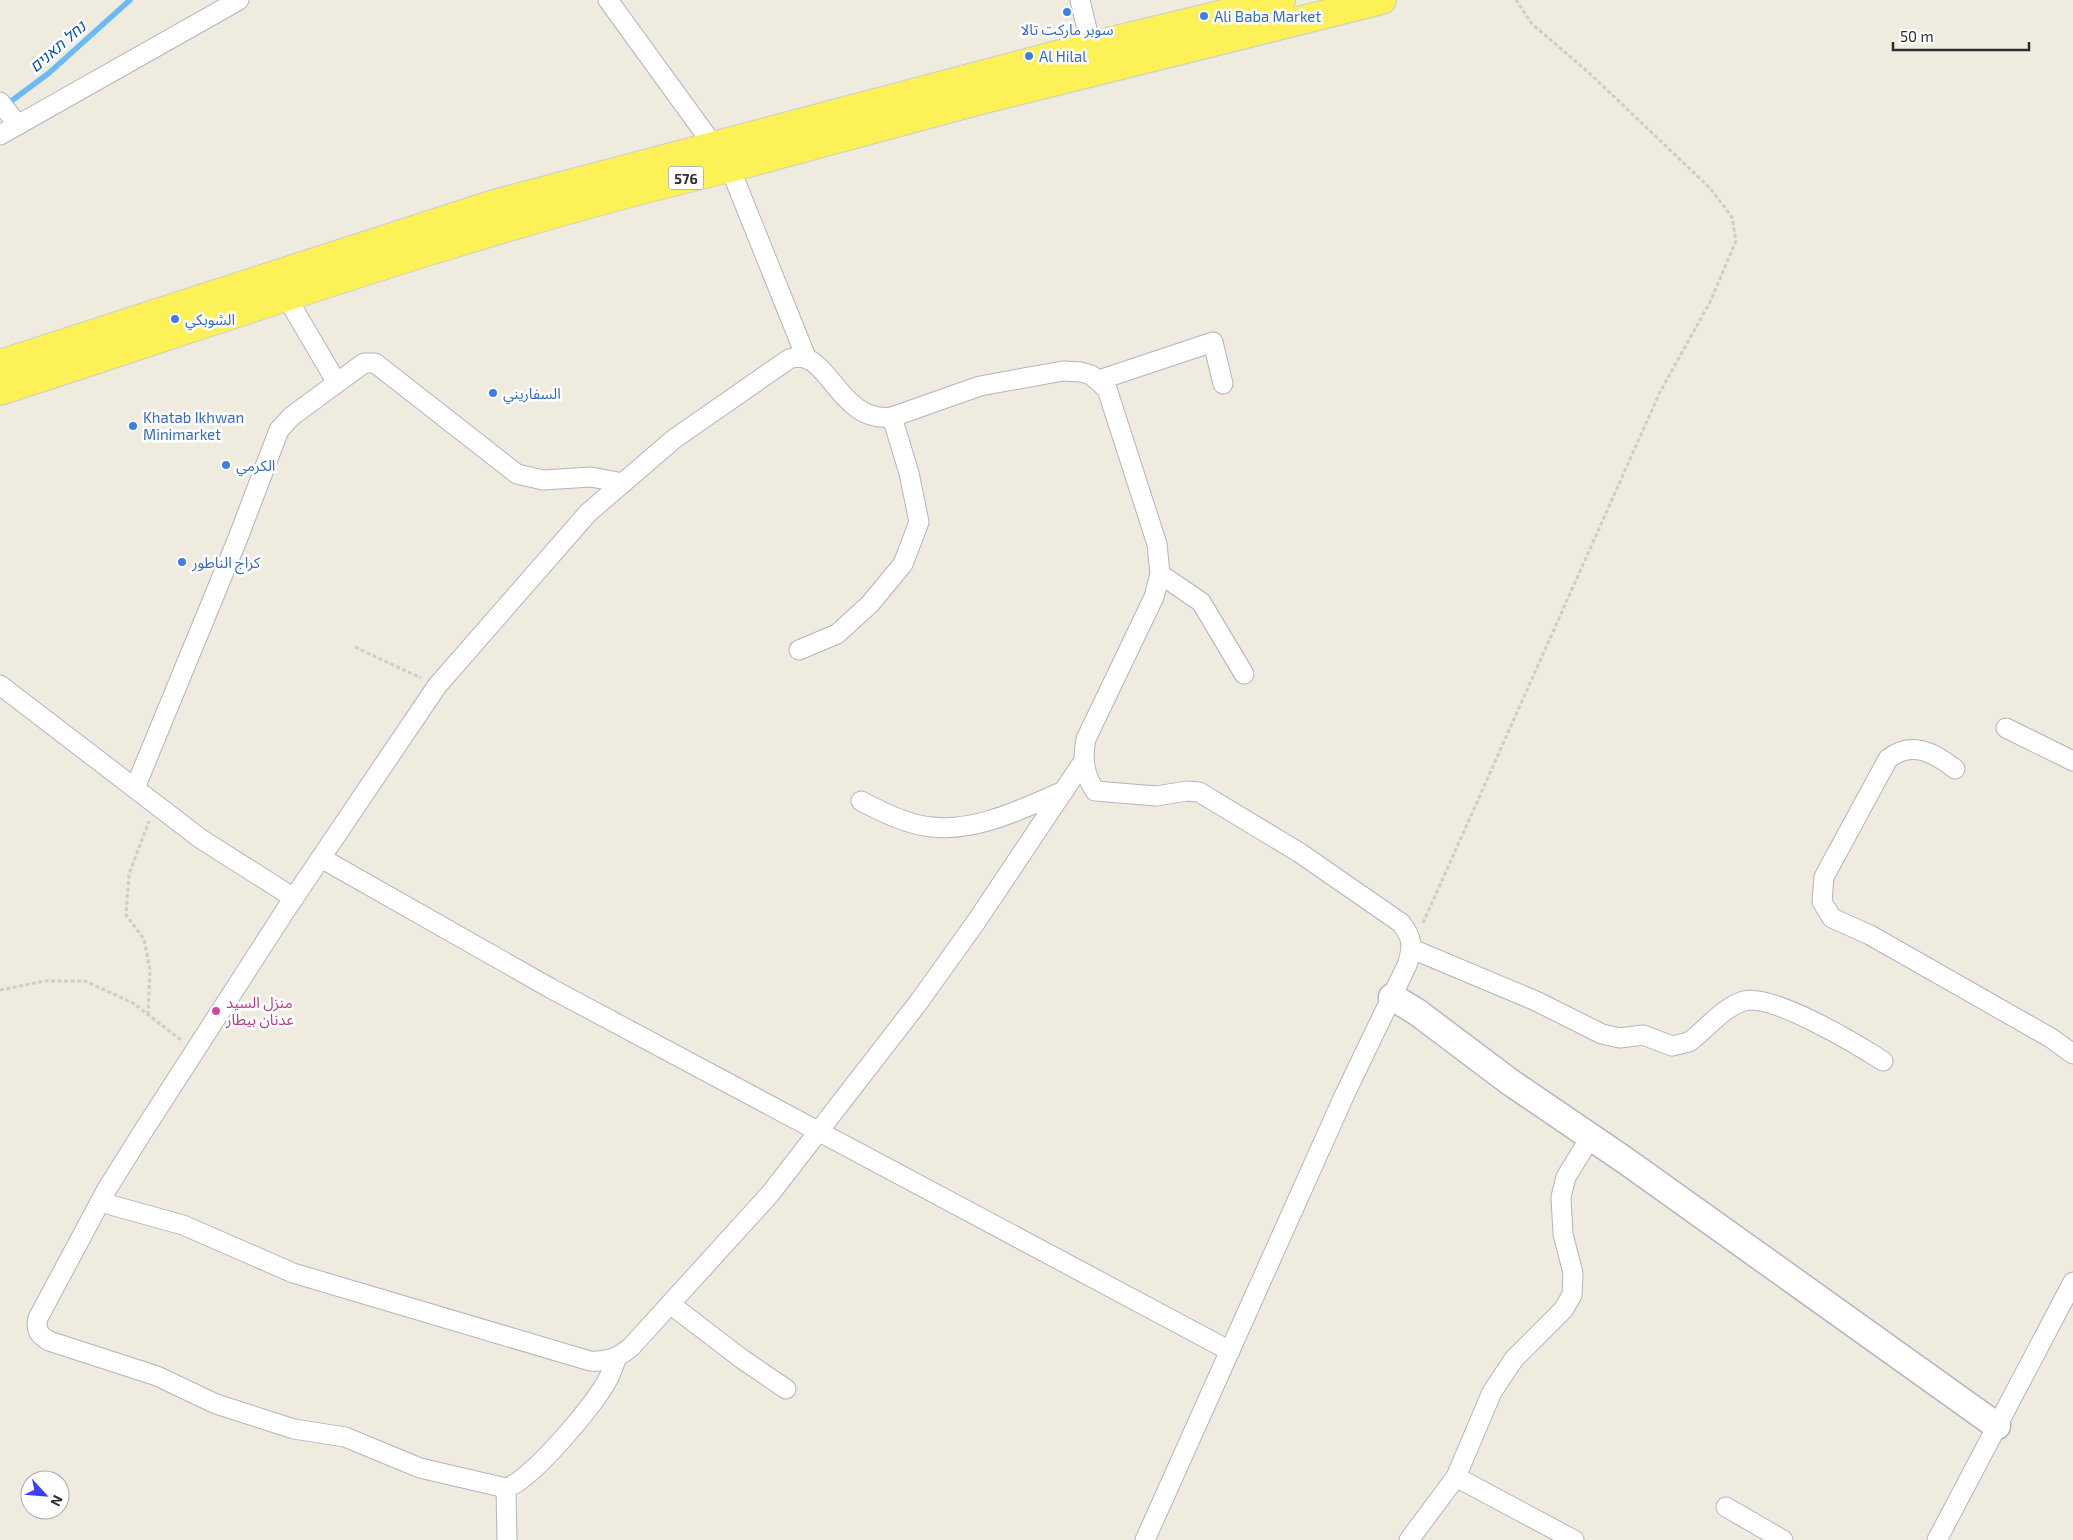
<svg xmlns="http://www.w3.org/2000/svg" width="2073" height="1540" viewBox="0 0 2073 1540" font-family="'Exo 2','Noto Sans Arabic',Heebo,sans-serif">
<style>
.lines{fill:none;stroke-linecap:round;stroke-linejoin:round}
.stream{stroke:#6bbaf8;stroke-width:5.5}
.street-casing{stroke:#b3b3c1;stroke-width:21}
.secondary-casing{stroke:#b3b3c1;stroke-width:29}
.primary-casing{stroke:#cdcdcd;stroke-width:30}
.path{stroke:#cdcdcd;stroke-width:3;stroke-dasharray:4 2.5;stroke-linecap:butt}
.street{stroke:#fff;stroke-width:19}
.secondary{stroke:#fff;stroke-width:26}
.primary{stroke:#fcf257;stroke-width:28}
.shop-dot{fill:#3f7fe0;stroke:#fff;stroke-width:2}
.hotel-dot{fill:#d1479c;stroke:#fff;stroke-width:2}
.labels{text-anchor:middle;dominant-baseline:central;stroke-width:5;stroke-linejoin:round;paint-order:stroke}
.shield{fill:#fff;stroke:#6c6c6c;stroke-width:1}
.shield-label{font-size:14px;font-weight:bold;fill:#2d2d2d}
.shop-label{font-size:15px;fill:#366cbe;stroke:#fff;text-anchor:start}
.hotel-label{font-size:15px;fill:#b23c85;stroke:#fff;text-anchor:start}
.water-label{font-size:16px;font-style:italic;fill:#0354ab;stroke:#fff}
</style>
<rect width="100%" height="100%" fill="#efebdf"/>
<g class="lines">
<polyline class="stream" points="6,105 49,73 130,0"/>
<defs>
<g id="street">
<polyline points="608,0 730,168 806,357"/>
<polyline points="1080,0 1091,46"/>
<polyline points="0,102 18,125"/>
<polyline points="0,135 239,0"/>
<polyline points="287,298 337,383"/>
<polyline points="1099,380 1213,342 1223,384"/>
<polyline points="1160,574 1201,602 1244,674"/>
<polyline points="799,650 837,634 870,604 903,564 919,522 909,473 892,417"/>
<polyline points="0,685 201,839 294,898"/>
<polyline points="2006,728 2073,761"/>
<path d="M1955 769C1935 753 1912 740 1888 759L1824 877 1822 902 1832 918 1870 935 2051 1038 2073 1054"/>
<polyline points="135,788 238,538 279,430 292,416 364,363 375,363 517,474 543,480 591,477 623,483"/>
<path d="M861 801C882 812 908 825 932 827 978 832 1023 808 1064 791"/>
<polyline points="321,858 550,988 1230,1351"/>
<path d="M1412 949 1536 1001 1602 1034 1620 1038 1643 1035 1672 1046 1689 1042C1707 1029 1723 1007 1744 1001 1772 993 1858 1045 1883 1061"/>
<path d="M100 1202 183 1225 293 1273 590 1361C607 1362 618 1358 631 1347L770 1194 918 1003 976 922 1083 762"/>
<polyline points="670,1304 742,1359 786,1389"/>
<path d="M617 1357C614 1364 612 1372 608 1379 597 1402 530 1482 506 1488L420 1468 345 1437 294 1429 216 1404 157 1376 49 1341C39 1335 35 1330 38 1318L107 1189 142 1133 287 908 437 686 588 513 674 439 789 359C828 344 837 424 892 417L980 386 1063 371 1081 372 1091 375 1107 389 1157 544 1160 574 1154 597 1086 739C1082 759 1084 774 1095 791L1156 796 1187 791 1199 792 1300 853 1401 923C1413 938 1413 947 1407 965L1345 1094 1145 1540"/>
<polyline points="1456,1477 1574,1540"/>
<polyline points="506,1488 507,1540"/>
<polyline points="1726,1507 1783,1540"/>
<polyline points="1409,1540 1456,1477 1492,1392 1514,1359 1563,1310 1572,1295 1573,1273 1563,1234 1561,1197 1566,1177 1590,1138"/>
<polyline points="1937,1540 2073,1282"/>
</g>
<polyline id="secondary" points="1392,997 1417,1012 1510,1082 1626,1161 1997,1426"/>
<g id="primary">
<polyline points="0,364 494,204 1091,46 1281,0"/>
<path d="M0 391C242 313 482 226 730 168L977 101 1382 0"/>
</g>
</defs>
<use href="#street" class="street-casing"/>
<use href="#secondary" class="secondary-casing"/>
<use href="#primary" class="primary-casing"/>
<g class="path">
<polyline points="355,647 421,678"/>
<polyline points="1423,923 1660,392 1710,302 1736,241 1732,217 1710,188 1587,71 1532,24 1516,0"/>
<polyline points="0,990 45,981 85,981 133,1003 181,1040"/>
<polyline points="148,1015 150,970 144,939 126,915 129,874 149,821"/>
</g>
<use href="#street" class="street"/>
<use href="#secondary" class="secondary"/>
<use href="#primary" class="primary"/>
</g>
<g class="shop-dot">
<circle cx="1067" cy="12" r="5"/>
<circle cx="1204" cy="16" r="5"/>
<circle cx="1029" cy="56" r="5"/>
<circle cx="175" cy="319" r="5"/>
<circle cx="493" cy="393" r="5"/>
<circle cx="133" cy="426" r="5"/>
<circle cx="226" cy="465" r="5"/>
<circle cx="182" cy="562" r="5"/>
</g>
<circle class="hotel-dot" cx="216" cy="1011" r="5"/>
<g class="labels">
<rect class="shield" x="668.5" y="166.5" width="35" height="23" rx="4"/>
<g class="shield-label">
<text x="686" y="178">576</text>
</g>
<g class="shop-label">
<text x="1214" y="16">Ali Baba Market</text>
<text x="1067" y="29" text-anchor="middle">سوبر ماركت تالا</text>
<text x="1039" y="56">Al Hilal</text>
<text x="185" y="319">الشوبكي</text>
<text x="503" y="393">السفاريني</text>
<text x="143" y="417">Khatab Ikhwan<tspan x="143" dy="17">Minimarket</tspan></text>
<text x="236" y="465">الكرمي</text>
<text x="192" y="562">كراج الناطور</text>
</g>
<g class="hotel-label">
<text x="226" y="1002">منزل السيد<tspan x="226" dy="17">عدنان بيطار</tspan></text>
</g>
<g class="water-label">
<text transform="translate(57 46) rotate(-41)">נחל תאנים</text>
</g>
</g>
<g transform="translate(45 1495) rotate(116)"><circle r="24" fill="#ffffff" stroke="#ababab"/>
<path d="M0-4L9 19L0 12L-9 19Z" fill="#3c3eff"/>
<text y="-8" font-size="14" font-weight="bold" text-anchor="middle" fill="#2d2d2d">N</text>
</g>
<path d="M1893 42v8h136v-8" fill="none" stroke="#2d2d2d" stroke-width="2.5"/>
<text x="1900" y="42" font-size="15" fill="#2d2d2d" stroke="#ffffff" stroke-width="4" paint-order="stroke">50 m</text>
</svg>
